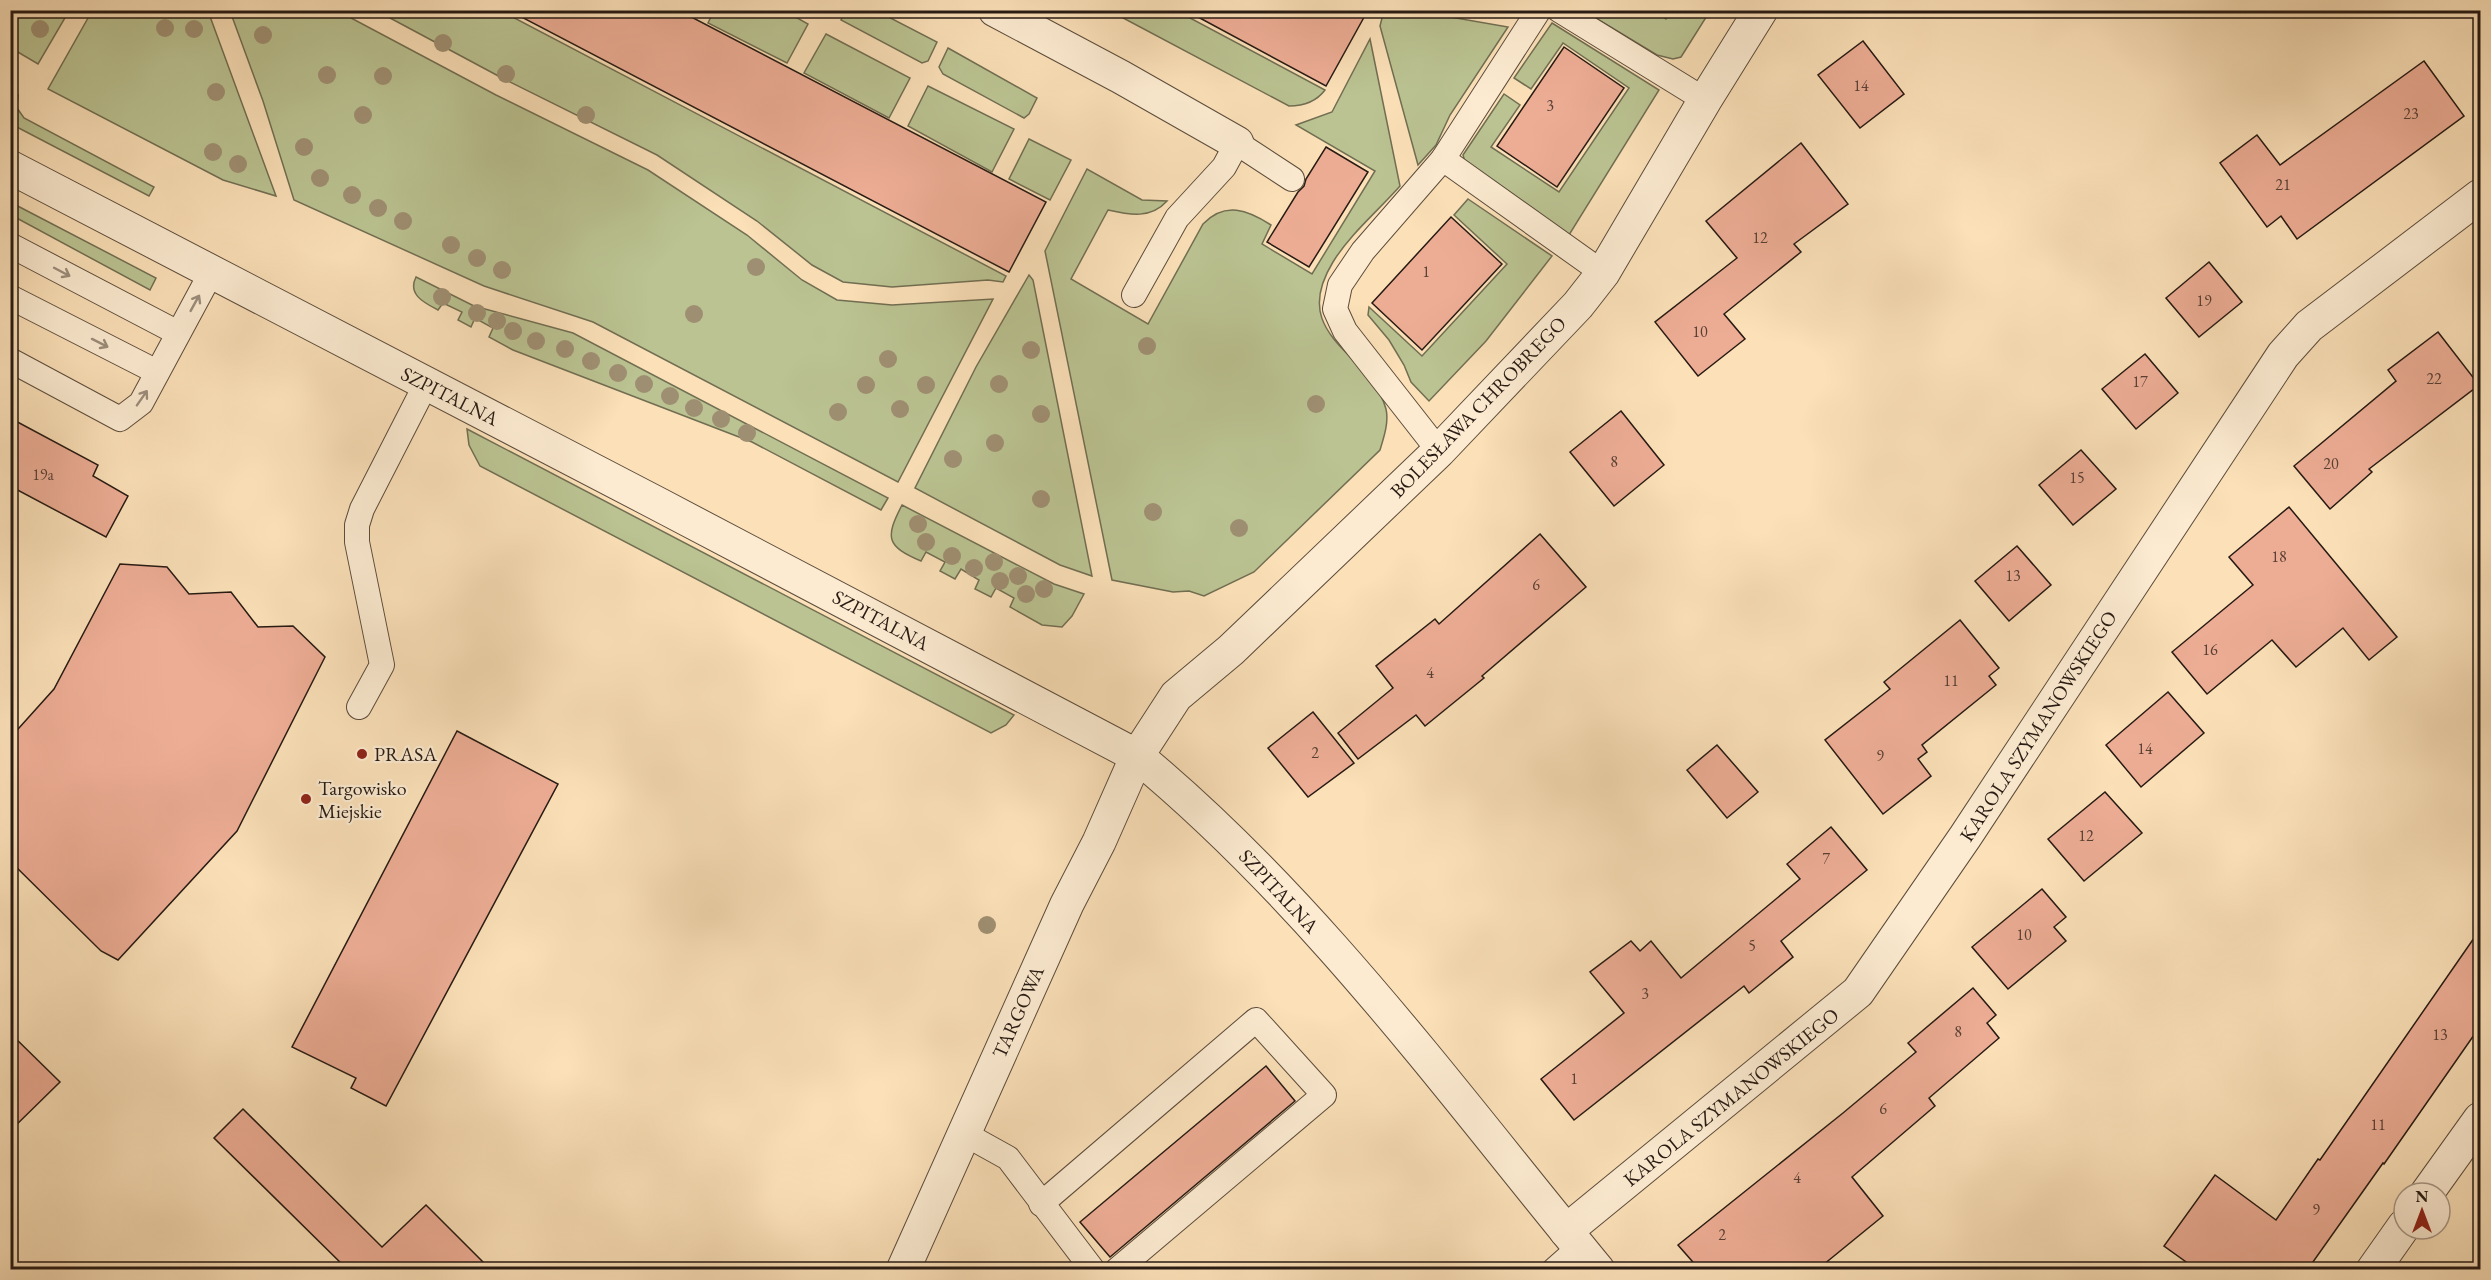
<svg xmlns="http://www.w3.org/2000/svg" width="2491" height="1280" viewBox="0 0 2491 1280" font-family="'EB Garamond',serif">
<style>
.green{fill:#bbc392;stroke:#716e52;stroke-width:1.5}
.building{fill:#edad95;stroke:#271a13;stroke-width:1.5}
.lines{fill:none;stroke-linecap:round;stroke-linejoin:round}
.service-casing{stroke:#5c4c3c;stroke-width:26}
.minor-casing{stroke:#5c4c3c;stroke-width:35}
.tertiary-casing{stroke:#5c4c3c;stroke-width:35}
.service{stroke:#fcebd1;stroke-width:24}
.minor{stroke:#fcebd1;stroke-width:33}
.tertiary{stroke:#fcebd1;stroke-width:33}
.tree{fill:#9f8f72}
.oneway{stroke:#9c8d7c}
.poi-dot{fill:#8f2418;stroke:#fcebd1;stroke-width:2}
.labels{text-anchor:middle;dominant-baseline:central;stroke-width:4.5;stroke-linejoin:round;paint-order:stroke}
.number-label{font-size:16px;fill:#583f34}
.street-label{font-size:20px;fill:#271a13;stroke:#fcebd1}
.poi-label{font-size:20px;fill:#271a13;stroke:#fcebd1;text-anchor:start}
</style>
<rect width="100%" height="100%" fill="#fbe0b8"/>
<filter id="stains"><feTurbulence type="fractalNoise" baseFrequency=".00333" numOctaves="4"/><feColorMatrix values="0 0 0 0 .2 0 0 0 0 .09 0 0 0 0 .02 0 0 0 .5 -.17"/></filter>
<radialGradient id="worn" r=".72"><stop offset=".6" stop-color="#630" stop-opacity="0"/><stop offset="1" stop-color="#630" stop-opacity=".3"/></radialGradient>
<g class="green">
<polygon points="11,10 69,11 38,64 11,48"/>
<polygon points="783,10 808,24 787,63 708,23 714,11"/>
<polygon points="846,10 877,11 937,42 928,61 922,63 841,20"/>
<path d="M1410 10 1508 27 1450 115 1436 145 1418 165 1380 26 1382 18C1391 11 1399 10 1410 10Z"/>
<polygon points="92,11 208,11 276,196 223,180 48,89"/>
<polygon points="230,11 338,11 496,95 648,170 747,235 802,280 837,300 892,305 993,299 898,482 593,322 484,286 294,200 263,101"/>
<polygon points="377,11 501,11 1006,276 1003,282 988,280 892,287 843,282 812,265 757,221 657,155 504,79"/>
<path d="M1110 11H1177L1325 90C1316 102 1303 106 1289 106Z"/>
<polygon points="1584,11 1654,11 1666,19 1672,11 1710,11 1681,57 1673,59 1657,55"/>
<polygon points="1552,23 1659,90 1569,235 1465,162 1463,155 1504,94 1520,105 1491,147 1559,192 1629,88 1563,43 1531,89 1514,78"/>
<polygon points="826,34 910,78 889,118 804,73"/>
<path d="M1370 39 1400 186C1378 211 1350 234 1333 262 1287 337 1370 351 1386 409 1389 422 1384 437 1380 450L1254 572 1204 596 1189 591 1173 592 1112 580 1045 251 1087 169 1142 200 1167 201C1151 219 1130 215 1108 210L1071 279 1148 324 1203 224C1225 201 1248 210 1271 225L1262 244 1312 274 1375 171 1296 125 1332 112Z"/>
<polygon points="948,48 1037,98 1029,114 1024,118 943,74 939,67"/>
<polygon points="928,86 1014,129 992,172 908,126"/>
<polygon points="11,91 18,95 17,108 24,118 154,187 149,196 11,124"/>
<polygon points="1029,139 1071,160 1050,200 1009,179"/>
<polygon points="1468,199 1552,256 1486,341 1429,401 1411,382 1404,365 1389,340 1368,315 1369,307 1422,356 1507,264 1454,215"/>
<polygon points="10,202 156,278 150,290 11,215"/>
<polygon points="1029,275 1033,280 1092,576 1060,565 915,488 976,367"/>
<path d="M416 277 474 306 573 333 888 498 881 510 752 442 513 350 489 337 493 328 475 318 471 327 458 320 462 312 443 303 438 310C425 303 407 295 416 277Z"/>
<polygon points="467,429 1014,715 1006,725 991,733 480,466 469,445"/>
<path d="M902 505 1054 584 1084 594 1072 616 1062 627 1042 625 1010 607 1014 598 996 588 991 597 975 589 979 580 961 569 955 579 940 571 945 562 926 552 921 561C886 546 885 538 902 505Z"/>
</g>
<g class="building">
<polygon points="508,10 678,10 1046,202 1009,272"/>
<polygon points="1185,10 1368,10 1326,86"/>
<polygon points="1863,41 1904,94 1860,128 1818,75"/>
<polygon points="1564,47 1624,88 1557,187 1497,146"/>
<polygon points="2424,61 2464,116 2297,239 2281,216 2267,227 2220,163 2257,135 2280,165"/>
<polygon points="1801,143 1848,204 1794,244 1801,252 1724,314 1745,339 1698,376 1655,322 1737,258 1706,221"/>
<polygon points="1326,147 1368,172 1309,267 1267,242 1298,192 1304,186 1306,179"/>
<polygon points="1451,217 1502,264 1422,350 1372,303"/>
<polygon points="2209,262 2242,302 2199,337 2166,298"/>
<polygon points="2438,332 2479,385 2369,469 2372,472 2330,509 2294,466 2396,381 2388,370"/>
<polygon points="2145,354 2178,393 2136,429 2102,389"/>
<polygon points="1621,411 1664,465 1614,506 1570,452"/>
<polygon points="10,418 98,465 93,476 128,496 106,537 10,486"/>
<polygon points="2081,450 2116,489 2073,525 2039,485"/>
<polygon points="2289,507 2397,637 2369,660 2343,628 2296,667 2272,640 2207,694 2172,652 2253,585 2229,557"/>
<polygon points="1540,534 1586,587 1482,676 1484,678 1425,726 1416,715 1358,759 1338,733 1393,688 1376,666 1435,619 1439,624"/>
<polygon points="2017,546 2051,585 2009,621 1975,581"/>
<polygon points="120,564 167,567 189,594 231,592 258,627 293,626 325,657 237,831 118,960 101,951 10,861 10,738 54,689"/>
<polygon points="1960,620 1999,668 1989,676 1996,685 1922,745 1927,752 1918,759 1931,776 1883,814 1825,740 1890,689 1884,682"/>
<polygon points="2168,692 2204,733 2141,787 2106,745"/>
<polygon points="1313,712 1354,763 1308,797 1268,748"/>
<polygon points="457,731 558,784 386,1106 351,1088 356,1078 292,1047"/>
<polygon points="1717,745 1758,792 1727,818 1687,770"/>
<polygon points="2105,792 2142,833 2084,881 2048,839"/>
<polygon points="1831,827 1867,870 1781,941 1793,957 1749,993 1744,986 1574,1120 1541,1079 1624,1013 1590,972 1631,941 1640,951 1651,941 1681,978 1800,879 1787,864"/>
<polygon points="2042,889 2066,917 2054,927 2066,941 2008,989 1972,947"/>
<polygon points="2481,928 2481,1025 2384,1164 2383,1163 2308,1269 2196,1269 2164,1246 2215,1175 2276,1220 2318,1159 2320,1160"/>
<polygon points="1973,988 1996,1015 1987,1023 1999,1038 1929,1098 1935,1106 1852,1177 1883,1216 1818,1269 1699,1269 1678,1245 1843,1113 1916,1052 1908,1043"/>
<polygon points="10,1033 60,1082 10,1131"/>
<polygon points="1266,1066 1295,1101 1110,1257 1080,1222"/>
<polygon points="243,1109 382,1247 426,1205 490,1269 347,1269 214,1138"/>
</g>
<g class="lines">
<defs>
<g id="service">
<polyline points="1559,10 1705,100"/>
<polyline points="1443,159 1603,273"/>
<polyline points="10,245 178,333"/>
<polyline points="1134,295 1177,218 1224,167 1237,143 1292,179"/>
<polyline points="10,297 157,372"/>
<polyline points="10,360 120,419 141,403 211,273"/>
<polyline points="1439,451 1345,331 1335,309 1340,285 1363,251 1443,159 1539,10"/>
<polyline points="359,707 382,665 357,542 357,525 362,509 426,384"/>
<polyline points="963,1133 1008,1158 1093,1270"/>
<polyline points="1041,1204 1256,1020 1324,1095 1117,1270"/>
<polyline points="1554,1270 1580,1247"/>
</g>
<g id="minor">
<polyline points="995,10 1121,77 1237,143"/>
<polyline points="2427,1193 2480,1119"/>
<polyline points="1566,1231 1858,992 1965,837 2283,355 2309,326 2480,196"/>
<polyline points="903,1270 1067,904 1099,842 1137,756 1176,696 1231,650 1439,451 1578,305 1603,273 1705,100 1761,10"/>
<polyline points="2373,1270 2404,1226"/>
</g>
<path id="tertiary" d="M10 167 660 505 1137 756C1314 902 1452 1093 1598 1270"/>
</defs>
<use href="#service" class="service-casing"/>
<use href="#minor" class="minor-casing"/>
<use href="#tertiary" class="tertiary-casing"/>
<use href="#service" class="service"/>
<use href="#minor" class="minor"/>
<use href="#tertiary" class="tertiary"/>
</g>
<g class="tree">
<circle cx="165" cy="28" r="9"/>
<circle cx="40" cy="29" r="9"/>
<circle cx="194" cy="29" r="9"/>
<circle cx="263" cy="35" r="9"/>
<circle cx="443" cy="43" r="9"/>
<circle cx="506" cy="74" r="9"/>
<circle cx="327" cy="75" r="9"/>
<circle cx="383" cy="76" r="9"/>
<circle cx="216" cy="92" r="9"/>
<circle cx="363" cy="115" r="9"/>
<circle cx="586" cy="115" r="9"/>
<circle cx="304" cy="147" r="9"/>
<circle cx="213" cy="152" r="9"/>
<circle cx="238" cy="164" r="9"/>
<circle cx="320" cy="178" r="9"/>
<circle cx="352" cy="195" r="9"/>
<circle cx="378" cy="208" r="9"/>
<circle cx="403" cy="221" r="9"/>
<circle cx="451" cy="245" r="9"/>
<circle cx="477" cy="258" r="9"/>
<circle cx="756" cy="267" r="9"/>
<circle cx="502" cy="270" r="9"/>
<circle cx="442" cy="297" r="9"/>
<circle cx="477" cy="313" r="9"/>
<circle cx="694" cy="314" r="9"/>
<circle cx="497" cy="321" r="9"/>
<circle cx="513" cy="331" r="9"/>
<circle cx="536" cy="341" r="9"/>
<circle cx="1147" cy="346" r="9"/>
<circle cx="565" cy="349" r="9"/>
<circle cx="1031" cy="350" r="9"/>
<circle cx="888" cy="359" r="9"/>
<circle cx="591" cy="361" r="9"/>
<circle cx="618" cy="373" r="9"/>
<circle cx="644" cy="384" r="9"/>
<circle cx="999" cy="384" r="9"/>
<circle cx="866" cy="385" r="9"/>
<circle cx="926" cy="385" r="9"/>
<circle cx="670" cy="396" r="9"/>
<circle cx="1316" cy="404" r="9"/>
<circle cx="694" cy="408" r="9"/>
<circle cx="900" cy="409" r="9"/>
<circle cx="838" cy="412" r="9"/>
<circle cx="1041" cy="414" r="9"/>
<circle cx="721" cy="419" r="9"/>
<circle cx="747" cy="433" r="9"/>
<circle cx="995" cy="443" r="9"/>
<circle cx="953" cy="459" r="9"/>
<circle cx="1041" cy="499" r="9"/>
<circle cx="1153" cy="512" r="9"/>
<circle cx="918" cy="524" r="9"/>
<circle cx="1239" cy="528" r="9"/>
<circle cx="926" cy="542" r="9"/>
<circle cx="952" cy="556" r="9"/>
<circle cx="994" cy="562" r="9"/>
<circle cx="974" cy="568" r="9"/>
<circle cx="1018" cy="576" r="9"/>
<circle cx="1000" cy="581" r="9"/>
<circle cx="1044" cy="589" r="9"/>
<circle cx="1026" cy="594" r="9"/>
<circle cx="987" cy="925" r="9"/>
</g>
<defs><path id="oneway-shaft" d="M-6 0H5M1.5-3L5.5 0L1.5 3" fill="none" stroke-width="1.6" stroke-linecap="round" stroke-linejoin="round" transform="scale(1.5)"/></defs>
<g class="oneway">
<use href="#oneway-shaft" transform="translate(62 272) rotate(28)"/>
<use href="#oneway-shaft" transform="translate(195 303) rotate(-61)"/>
<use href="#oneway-shaft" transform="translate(100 343) rotate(27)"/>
<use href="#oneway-shaft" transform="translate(142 398) rotate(-55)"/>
</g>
<g class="poi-dot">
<circle cx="362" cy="754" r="6"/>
<circle cx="306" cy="799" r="6"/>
</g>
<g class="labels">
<g class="number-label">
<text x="1861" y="85">14</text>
<text x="1550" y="105">3</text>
<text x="2411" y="113">23</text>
<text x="2283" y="184">21</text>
<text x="1760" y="237">12</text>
<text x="1426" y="271">1</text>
<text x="2204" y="300">19</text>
<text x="1700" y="331">10</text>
<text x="2434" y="378">22</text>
<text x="2140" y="381">17</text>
<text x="1614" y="461">8</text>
<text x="2331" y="463">20</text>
<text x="43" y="474">19a</text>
<text x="2077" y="477">15</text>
<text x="2279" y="556">18</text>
<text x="2013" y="575">13</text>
<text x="1536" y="584">6</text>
<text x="2210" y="649">16</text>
<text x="1430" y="672">4</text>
<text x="1951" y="680">11</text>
<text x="2145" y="748">14</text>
<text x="1315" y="752">2</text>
<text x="1880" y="755">9</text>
<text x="2086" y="835">12</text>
<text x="1826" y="858">7</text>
<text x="2024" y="934">10</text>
<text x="1752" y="945">5</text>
<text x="1645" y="993">3</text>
<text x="1958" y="1031">8</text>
<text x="2440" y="1034">13</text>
<text x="1574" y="1078">1</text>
<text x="1883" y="1108">6</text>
<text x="2378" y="1124">11</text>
<text x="1797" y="1177">4</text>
<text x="2316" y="1209">9</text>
<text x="1722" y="1234">2</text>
</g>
<g class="street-label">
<text transform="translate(450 396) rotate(27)">SZPITALNA</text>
<text transform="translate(1478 407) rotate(-46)">BOLESŁAWA CHROBREGO</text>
<text transform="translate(881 620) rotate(28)">SZPITALNA</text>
<text transform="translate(2038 726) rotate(-57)">KAROLA SZYMANOWSKIEGO</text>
<text transform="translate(1279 891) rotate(47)">SZPITALNA</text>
<text transform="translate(1018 1012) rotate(-66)">TARGOWA</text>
<text transform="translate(1731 1097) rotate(-39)">KAROLA SZYMANOWSKIEGO</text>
</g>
<g class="poi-label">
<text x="374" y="754">PRASA</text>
<text x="318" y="788">Targowisko<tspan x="318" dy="23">Miejskie</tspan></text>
</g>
</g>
<rect width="2491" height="1280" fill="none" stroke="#fbe0b8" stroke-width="36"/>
<rect x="12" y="12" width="2467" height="1256" fill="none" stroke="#271a13" stroke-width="3"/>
<rect x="18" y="18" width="2455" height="1244" fill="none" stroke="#271a13" stroke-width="1.5"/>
<g transform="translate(2422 1211)"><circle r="28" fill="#fcebd1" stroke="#a79785" stroke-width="1.5"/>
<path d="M0-4.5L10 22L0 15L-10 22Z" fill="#8f2418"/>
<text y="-9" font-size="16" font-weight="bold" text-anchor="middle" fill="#271a13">N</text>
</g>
<rect width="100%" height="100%" filter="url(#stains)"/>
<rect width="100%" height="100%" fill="url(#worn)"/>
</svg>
